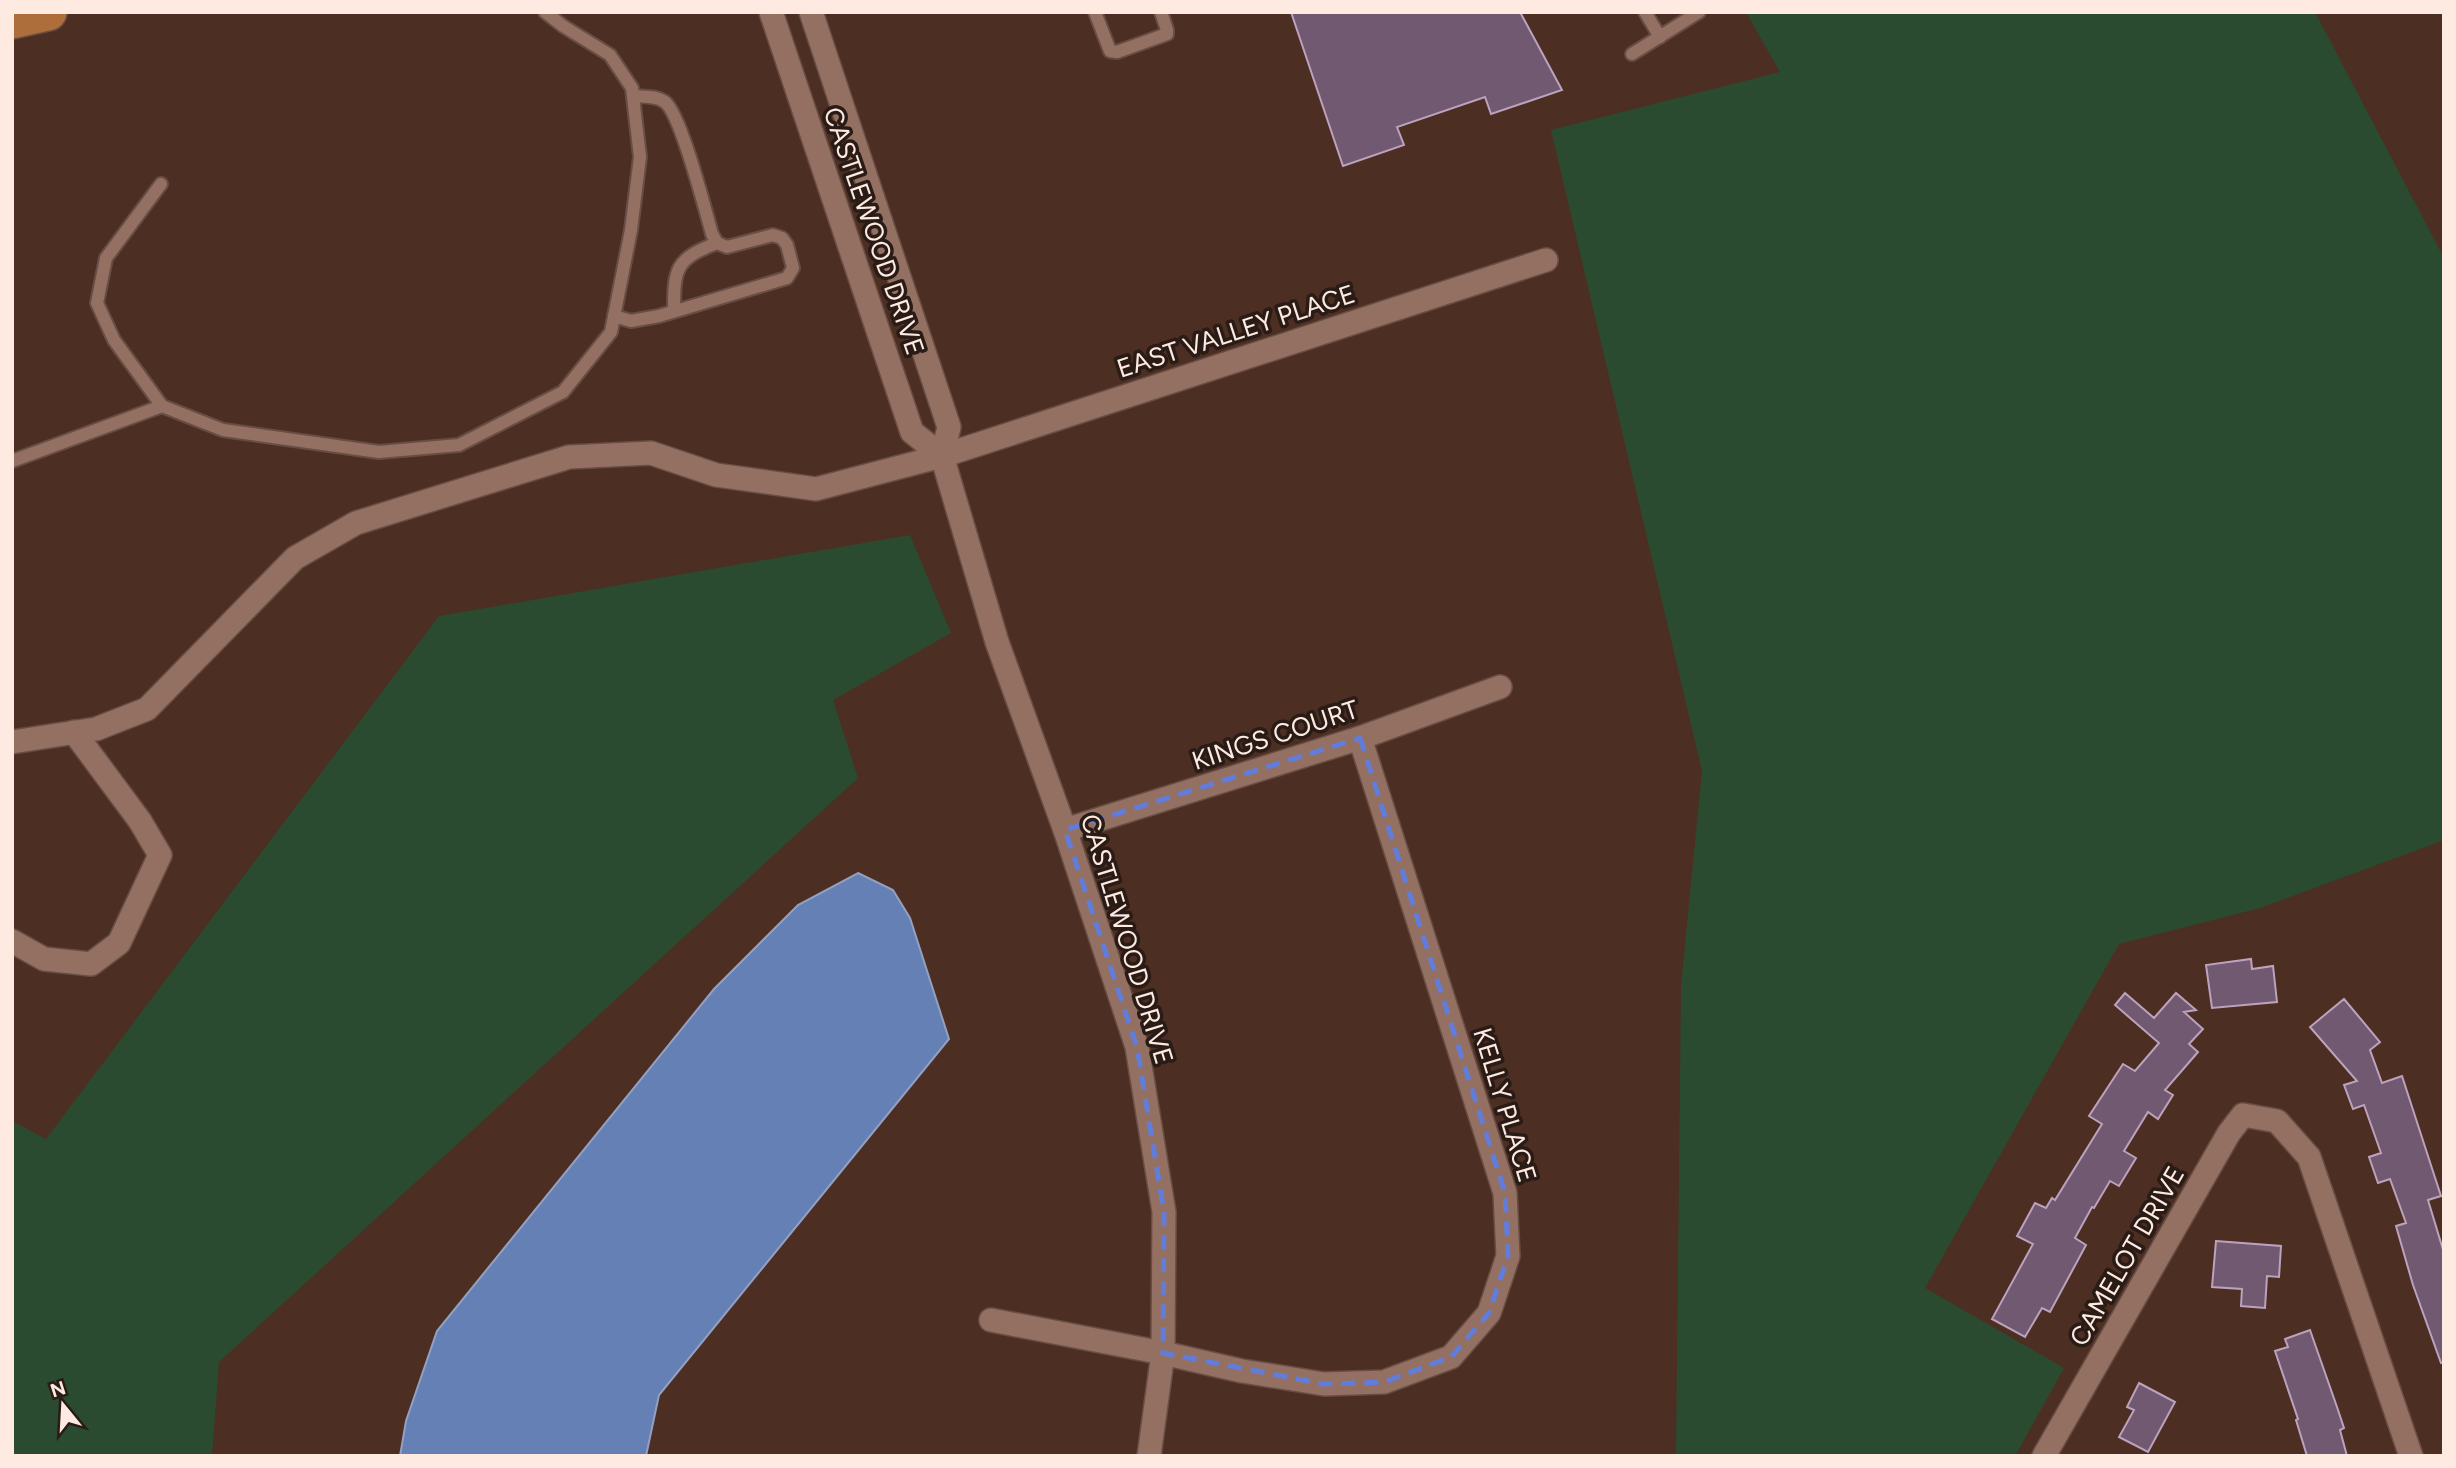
<svg xmlns="http://www.w3.org/2000/svg" width="2456" height="1468" viewBox="0 0 2456 1468" font-family="Figtree,sans-serif">
<style>
.green{fill:#2b4b30}
.water{fill:#6580b4;stroke:#93a0c2;stroke-width:2}
.building{fill:#715972;stroke:#bca2bd;stroke-width:2}
.lines{fill:none;stroke-linecap:round;stroke-linejoin:round}
.lane-casing{stroke:#674d43;stroke-width:16}
.street-casing{stroke:#674d43;stroke-width:26}
.primary-casing{stroke:#674d43;stroke-width:40}
.lane{stroke:#947063;stroke-width:12}
.street{stroke:#947063;stroke-width:23}
.primary{stroke:#ad6e3c;stroke-width:37}
.marked{fill:none;stroke:#617ddb;stroke-width:5;stroke-dasharray:14 9;stroke-linejoin:round}
.labels{text-anchor:middle;dominant-baseline:central;stroke-width:7;stroke-linejoin:round;paint-order:stroke}
.street-label{font-size:26px;fill:#ffeae2;stroke:#291b15}
</style>
<rect width="100%" height="100%" fill="#4d2e23"/>
<g class="green">
<polygon points="1746,12 2315,12 2444,258 2444,840 2260,908 2119,944 1925,1288 2064,1368 2015,1456 1673,1456 1676,1454 1681,985 1702,771 1551,130 1780,72"/>
<polygon points="910,535 951,633 833,700 858,778 219,1362 212,1456 12,1456 12,1121 46,1139 439,616"/>
</g>
<polygon class="water" points="858,873 893,890 910,918 949,1039 659,1395 646,1456 400,1456 406,1421 437,1331 714,989 798,905"/>
<g class="building">
<polygon points="1291,12 1520,12 1562,90 1491,114 1485,97 1397,127 1404,145 1343,166"/>
<polygon points="2251,959 2252,969 2273,966 2277,1002 2212,1008 2206,965"/>
<polygon points="2125,993 2154,1018 2176,993 2196,1010 2184,1012 2203,1029 2189,1044 2198,1052 2165,1090 2173,1095 2158,1119 2148,1112 2124,1151 2136,1158 2119,1186 2110,1181 2094,1208 2092,1207 2075,1238 2086,1245 2050,1312 2042,1308 2025,1337 1992,1319 2033,1244 2017,1236 2035,1203 2046,1208 2052,1198 2055,1200 2102,1124 2089,1116 2123,1064 2135,1071 2159,1043 2115,1005"/>
<polygon points="2344,999 2380,1042 2370,1050 2382,1083 2402,1076 2441,1196 2428,1200 2444,1253 2444,1362 2441,1363 2413,1285 2396,1226 2406,1223 2390,1179 2378,1183 2369,1157 2381,1153 2364,1105 2353,1109 2344,1085 2357,1081 2310,1027"/>
<polygon points="2216,1241 2281,1246 2279,1277 2267,1276 2265,1308 2241,1306 2242,1289 2212,1287"/>
<polygon points="2310,1330 2337,1407 2344,1428 2340,1430 2347,1456 2307,1456 2296,1420 2298,1419 2275,1351 2288,1347 2285,1339"/>
<polygon points="2139,1383 2175,1402 2148,1452 2119,1437 2134,1410 2127,1407"/>
</g>
<g class="lines">
<defs>
<g id="lane">
<polyline points="1095,12 1110,51 1117,52 1167,34 1167,30 1161,12"/>
<polyline points="1645,12 1660,37"/>
<polyline points="1632,54 1699,12"/>
<polyline points="161,184 106,258 97,303 114,340 162,406 223,430 379,452 459,445 563,392 611,332 631,230 640,157 632,88 610,55 563,26 545,12"/>
<path d="M674 311C674 269 675 259 717 243"/>
<path d="M614 316 631 321 659 316 787 278 793 268 787 245 782 238 773 235 727 247 717 243 712 234C705 209 681 115 665 102 656 95 643 97 633 96"/>
<polyline points="12,461 162,406"/>
</g>
<g id="street">
<polyline points="771,12 912,432 942,456"/>
<polyline points="811,12 949,427 942,456 997,642 1065,830 1137,1047 1164,1212 1163,1353 1149,1456"/>
<polyline points="12,742 96,729 147,709 295,558 356,523 569,457 651,453 716,475 816,489 942,456 1546,260"/>
<polyline points="1065,830 1360,738 1500,687"/>
<polyline points="12,941 44,959 91,964 119,943 160,855 140,821 74,732"/>
<polyline points="991,1320 1163,1353 1242,1371 1324,1384 1384,1382 1451,1357 1489,1313 1508,1256 1505,1193 1360,738"/>
<polyline points="2044,1456 2229,1133 2243,1115 2277,1121 2309,1157 2411,1456"/>
</g>
<polyline id="primary" points="12,20 48,12"/>
</defs>
<use href="#lane" class="lane-casing"/>
<use href="#street" class="street-casing"/>
<use href="#primary" class="primary-casing"/>
<use href="#lane" class="lane"/>
<use href="#street" class="street"/>
<use href="#primary" class="primary"/>
</g>
<path class="marked" d="M1360 738 1505 1193 1508 1256 1489 1313 1451 1357 1384 1382 1324 1384 1163 1353 1164 1212 1137 1047 1065 830Z"/>
<g class="labels">
<g class="street-label">
<text transform="translate(874 231) rotate(71)">CASTLEWOOD DRIVE</text>
<text transform="translate(1236 331) rotate(-18)">EAST VALLEY PLACE</text>
<text transform="translate(1275 735) rotate(-18)">KINGS COURT</text>
<text transform="translate(1127 939) rotate(73)">CASTLEWOOD DRIVE</text>
<text transform="translate(1505 1105) rotate(73)">KELLY PLACE</text>
<text transform="translate(2127 1256) rotate(-60)">CAMELOT DRIVE</text>
</g>
</g>
<rect width="2456" height="1468" fill="none" stroke="#ffeae2" stroke-width="28"/>
<g transform="translate(63 1405) rotate(342)" stroke="#291b15" stroke-width="5" paint-order="stroke">
<path d="M0-5L12 26L0 18L-12 26Z" fill="#ffeae2"/>
<text y="-10" font-size="19" font-weight="bold" text-anchor="middle" fill="#ffeae2">N</text>
</g>
</svg>
